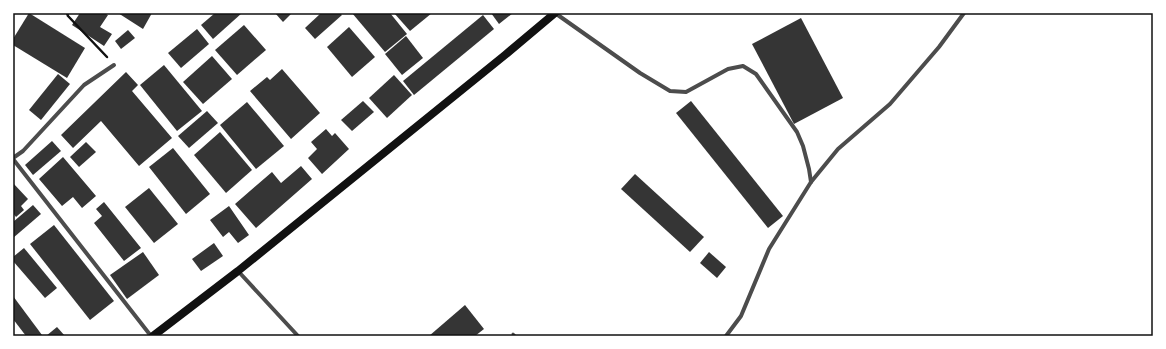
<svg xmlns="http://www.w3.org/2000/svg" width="1166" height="349" viewBox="0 0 1166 349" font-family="'PT Serif',serif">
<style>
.building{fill:#353535}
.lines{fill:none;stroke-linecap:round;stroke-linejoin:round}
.path{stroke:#111;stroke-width:2.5}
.service{stroke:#4c4c4c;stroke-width:3}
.minor{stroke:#4c4c4c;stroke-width:4}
.secondary{stroke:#111;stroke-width:8}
.neatline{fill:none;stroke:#111;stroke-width:1.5}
</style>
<rect width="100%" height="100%" fill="#fff"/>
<g class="building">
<polygon points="29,13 85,48 67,78 13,45 13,39"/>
<polygon points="80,13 104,13 108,15 100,27 112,34 104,46 72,25"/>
<polygon points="118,13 152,13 143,29"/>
<polygon points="215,13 242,13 213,39 201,25"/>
<polygon points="275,13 292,13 283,22"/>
<polygon points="321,13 340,13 342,15 315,39 305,28"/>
<polygon points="352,13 390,13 407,34 385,52"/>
<polygon points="394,13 432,13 410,31"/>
<polygon points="491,13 513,13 499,24"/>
<polygon points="483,15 494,29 414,95 403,81"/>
<polygon points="801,18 843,98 794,124 752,44"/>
<polygon points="244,25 266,50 237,75 215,50"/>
<polygon points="349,27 375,57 352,77 327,47"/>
<polygon points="197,29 209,44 181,68 168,53"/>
<polygon points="128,30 135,38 121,49 115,41"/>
<polygon points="406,36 423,58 402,75 385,54"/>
<polygon points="212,56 232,79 203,104 183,82"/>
<polygon points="164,65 202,111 177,131 140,85"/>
<polygon points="282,69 320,113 291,139 250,91 267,77 270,80"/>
<polygon points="126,72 138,85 132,91 172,138 139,166 101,121 73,148 61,135"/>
<polygon points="58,74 70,84 41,120 29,110"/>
<polygon points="394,75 412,95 387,118 369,98"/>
<polygon points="363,101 374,112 352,131 341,120"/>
<polygon points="691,101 783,216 768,228 676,113"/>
<polygon points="247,102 284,146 256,169 220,125"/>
<polygon points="207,111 218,123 189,148 178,136"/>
<polygon points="326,129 332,136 335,133 349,149 322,174 308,158 317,149 311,142"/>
<polygon points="220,132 252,170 226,193 194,155"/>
<polygon points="52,141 61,151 33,175 25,165"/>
<polygon points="86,142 96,152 79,167 70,157"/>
<polygon points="173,148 210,194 186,214 149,167"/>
<polygon points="63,157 96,196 82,208 73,197 62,206 39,179"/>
<polygon points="301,166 312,179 256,228 235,204 272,172 281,183"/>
<polygon points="635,174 704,237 690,252 621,189"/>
<polygon points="13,183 28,199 21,206 24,210 16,217 13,213"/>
<polygon points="149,188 178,224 154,243 125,207"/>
<polygon points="104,202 141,248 124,261 94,223 102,216 96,209"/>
<polygon points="33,205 41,214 13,238 13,222"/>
<polygon points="229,206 249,235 238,243 229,232 223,237 210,220"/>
<polygon points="54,225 114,301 90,320 30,244"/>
<polygon points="214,243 223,256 201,271 192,259"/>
<polygon points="24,248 57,288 45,298 13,261 13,257"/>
<polygon points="143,252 159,275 127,299 110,275"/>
<polygon points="709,252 726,267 717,278 700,263"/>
<polygon points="13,296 42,335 40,336 26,336 13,319"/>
<polygon points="465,305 484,329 475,336 429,336"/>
<polygon points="57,327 65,336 46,336"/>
</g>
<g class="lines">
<polyline class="path" points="67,13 68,16 107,57"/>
<polyline class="service" points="513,334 515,336"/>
<g class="minor">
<polyline points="555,13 640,73 670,91 686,92 728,69 743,66 756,74 797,132 803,146 809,169 811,182"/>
<polyline points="13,158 23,151 84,85 114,65"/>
<polyline points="13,159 151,336"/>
<polyline points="238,271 298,336"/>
<polyline points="726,336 741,316 769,249 811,182 838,149 890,104 939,47 964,13"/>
</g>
<polyline class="secondary" points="153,336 238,271 505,55 555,13"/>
</g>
<rect width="1166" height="349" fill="none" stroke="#ffffff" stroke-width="28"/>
<rect x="14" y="14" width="1138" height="321" class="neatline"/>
</svg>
